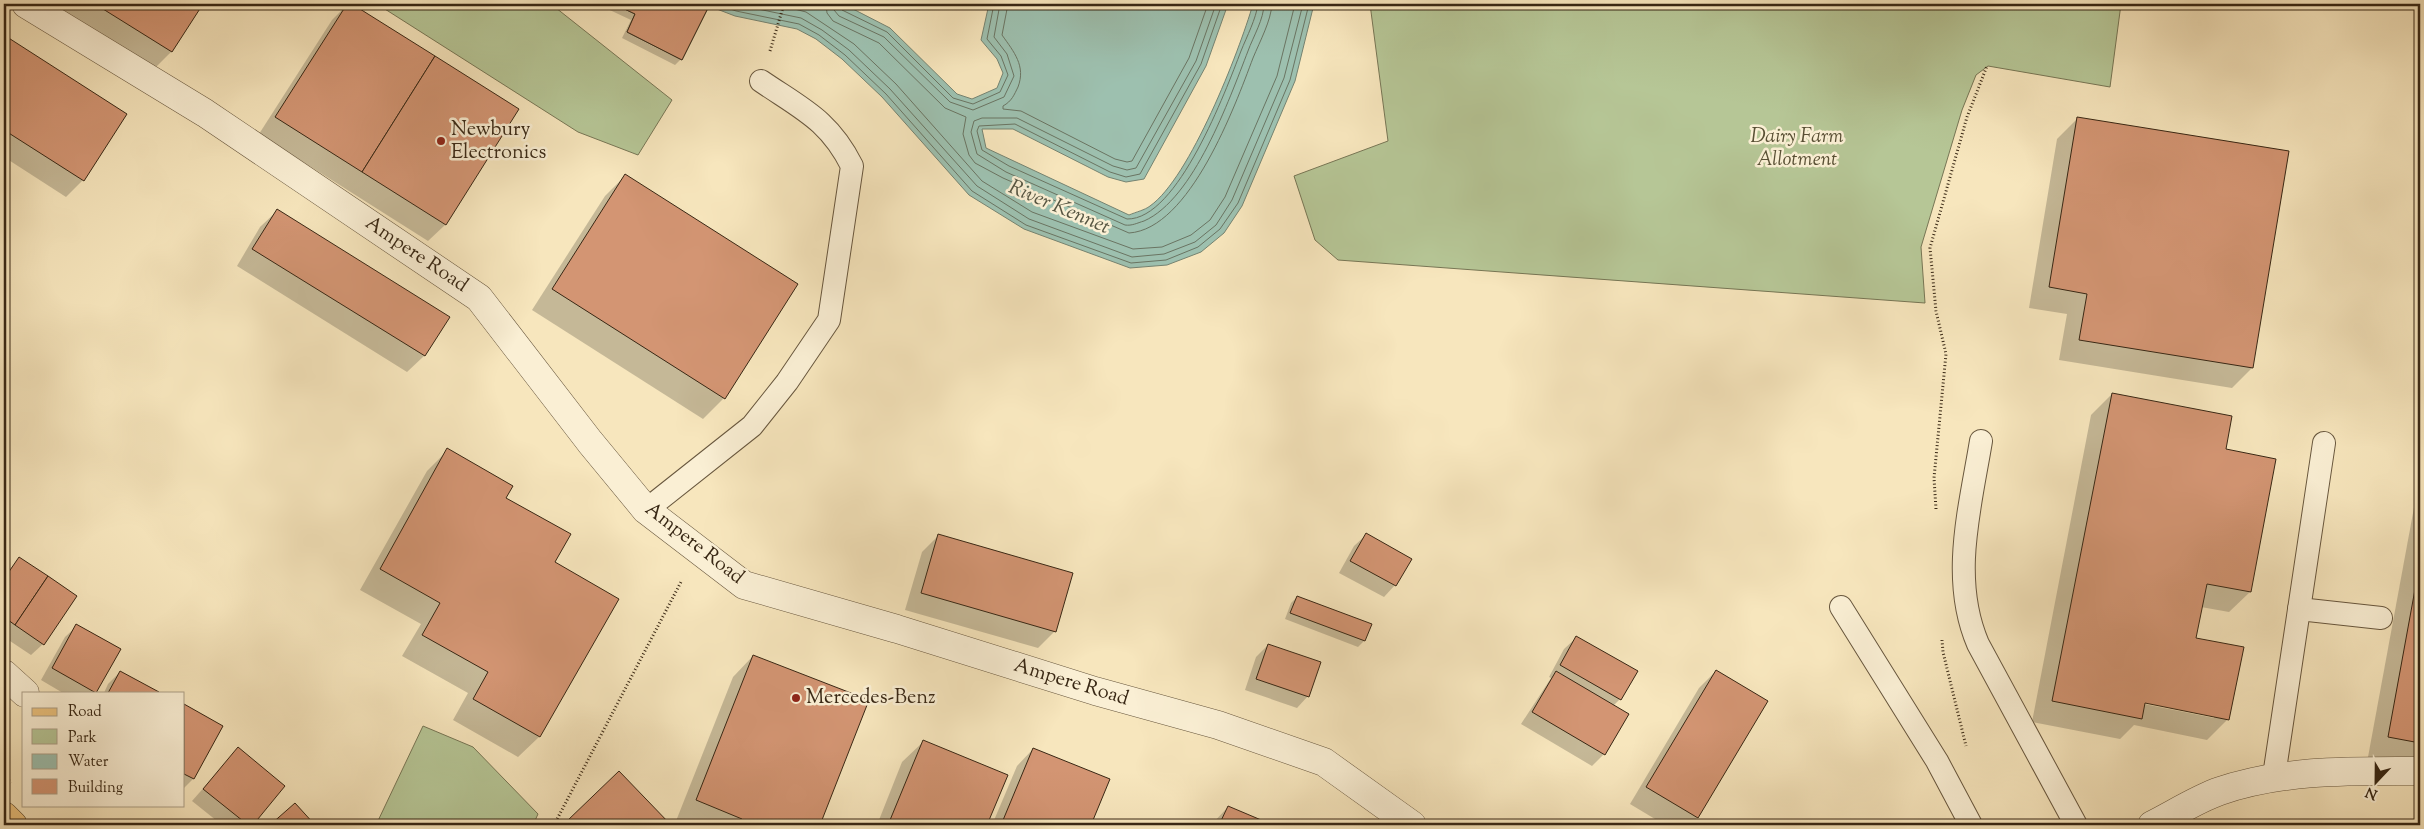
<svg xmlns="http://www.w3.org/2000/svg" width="2424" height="829" viewBox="0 0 2424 829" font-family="'Sorts Mill Goudy',serif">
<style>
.green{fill:#b6c696;stroke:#777655}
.water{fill:#9dc0af;stroke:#758371}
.shadow{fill:#0003;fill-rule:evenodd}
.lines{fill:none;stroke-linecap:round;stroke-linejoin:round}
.shore{stroke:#6a7462;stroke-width:1}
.building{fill:#d39573;stroke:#382714}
.service-casing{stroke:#68573e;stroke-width:24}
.minor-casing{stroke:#68573e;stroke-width:29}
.primary-casing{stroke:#382714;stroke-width:29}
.path{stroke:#382714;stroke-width:3;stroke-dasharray:1 2.5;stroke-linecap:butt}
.service{stroke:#faefd4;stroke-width:22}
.minor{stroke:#faefd4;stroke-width:28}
.primary{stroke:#ecc37e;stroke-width:28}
.poi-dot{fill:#8f2418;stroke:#faefd4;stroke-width:2}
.labels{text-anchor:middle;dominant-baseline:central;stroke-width:5;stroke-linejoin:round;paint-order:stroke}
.poi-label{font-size:20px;fill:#382714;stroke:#faefd4;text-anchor:start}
.park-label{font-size:20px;font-style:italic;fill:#584f34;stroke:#faefd4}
.street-label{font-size:20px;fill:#382714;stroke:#faefd4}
.water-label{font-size:21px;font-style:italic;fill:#565542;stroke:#faefd4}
</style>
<rect width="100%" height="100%" fill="#f7e6bd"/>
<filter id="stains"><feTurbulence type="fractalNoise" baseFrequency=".004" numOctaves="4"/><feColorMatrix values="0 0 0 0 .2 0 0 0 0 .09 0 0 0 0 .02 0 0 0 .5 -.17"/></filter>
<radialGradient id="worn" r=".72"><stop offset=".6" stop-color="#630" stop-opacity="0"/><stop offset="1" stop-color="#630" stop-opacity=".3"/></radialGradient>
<g class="green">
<polygon points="377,4 551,4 672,100 638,155 578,132"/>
<polygon points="1370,4 2121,4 2110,87 1988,66 1976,75 1962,110 1921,247 1925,303 1338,260 1315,240 1294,176 1388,141"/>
<polygon points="423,726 473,747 538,814 533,825 376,825"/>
</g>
<path class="water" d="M614 4H838L853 9 890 28 957 94 972 99 997 88 1003 73 997 59 981 40 989 4H1228L1206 66 1144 179 1126 182 1108 177 1013 129H982L986 148 1129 215C1136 212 1145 210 1150 206 1190 178 1239 52 1253 4H1314L1295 81 1242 206 1224 233 1201 252 1167 265 1130 268 1024 229 969 195 882 97 842 59 816 39 797 29 735 16 709 6 682 60 627 32 635 14Z"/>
<g class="shadow">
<polygon points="42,4 201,4 171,52 151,72"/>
<polygon points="348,4 518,109 445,225 428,241 259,134 332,20"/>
<polygon points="597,4 708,4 681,59 675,65 622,38 631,20"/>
<polygon points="4,37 125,115 83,180 66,197 4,157"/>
<polygon points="2078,118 2252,368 2232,388 2059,360 2067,314 2029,308 2057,139"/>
<polygon points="625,176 724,398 703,419 532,310 605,196"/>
<polygon points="277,211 448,317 424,356 407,372 237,266 260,227"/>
<path d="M2112 394 2224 450 2250 592 2229 612 2201 607 2195 639 2228 719 2207 740 2134 725 2120 739 2032 722 2091 415ZM2139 701 2214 715V718L2139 703Z"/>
<polygon points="448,450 504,498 554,563 539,737 518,757 453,720 468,693 402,656 421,624 360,590 427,471"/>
<polygon points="2420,475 2420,767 2368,757"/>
<polygon points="939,535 1055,631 1038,648 905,610 922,552"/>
<polygon points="1366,535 1395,585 1384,597 1339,573 1354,546"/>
<polygon points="20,558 43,644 31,655 4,637 4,576"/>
<polygon points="1297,597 1370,625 1364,641 1358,647 1285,619 1291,603"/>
<polygon points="77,626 119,650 95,693 63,693 41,680 65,637"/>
<polygon points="1576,638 1620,699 1613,706 1627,715 1604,754 1592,766 1521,724 1551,678 1549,677 1564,649"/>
<polygon points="1268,645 1308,696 1297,708 1245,690 1256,657"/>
<polygon points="753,656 867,701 819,825 687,825 676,821 733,677"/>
<polygon points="1716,671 1766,702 1697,818 1689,825 1665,825 1630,804 1699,688"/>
<polygon points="120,672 158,693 104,693 108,684"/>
<polygon points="184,706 221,726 193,779 184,788"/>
<polygon points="923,742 1006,776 986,825 877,825 902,762"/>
<polygon points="238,749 284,786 252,825 222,825 192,801"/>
<polygon points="1033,749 1108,780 1090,825 992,825 1017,766"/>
<polygon points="619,773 669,825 564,825 568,822"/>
<polygon points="1228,807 1270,825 1211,825"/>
</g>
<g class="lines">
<g class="shore">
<polyline points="717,4 736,11 799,24 819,35 845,55 886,94 972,191 1026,225 1131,263 1166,260 1198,247 1220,229 1238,203 1290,80 1309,4"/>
<polyline points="734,4 801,18 822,30 849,50 890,89 977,186 1029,219 1132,257 1164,254 1195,242 1216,225 1232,200 1284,78 1303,4"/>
<polyline points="775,4 806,12 854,44 896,84 982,181 1032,212 1133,249 1162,247 1191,235 1210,220 1225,197 1277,76 1295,4"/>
<path d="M826 4 827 13 833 21 879 43 945 108 966 117 963 134 969 155 975 163 1003 178 1129 233C1190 229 1235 106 1253 58 1260 41 1271 21 1272 4"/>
<polyline points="833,4 834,10 839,16 884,37 950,102 973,110 1004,97 1014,76 1007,54 994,37 1000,4"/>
<polyline points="840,4 842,10 887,32 953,98 973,104 1000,92 1008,75 1001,56 987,39 994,4"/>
<path d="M1008 4 1002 35C1014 52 1026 66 1018 87 1014 95 1012 101 1003 106V109L1021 111 1115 159 1127 162 1132 161 1189 58 1208 4"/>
<path d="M1216 4 1196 61 1136 168 1127 170 1113 166 1017 118H982L974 121 971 132 977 154 1006 172 1125 225C1132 226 1137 223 1144 221 1194 199 1229 100 1248 51 1253 37 1264 19 1264 4"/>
<path d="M1222 4 1201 64 1140 174 1126 177 1110 172 1015 124 979 126 977 131 982 150 1009 166 1127 219C1178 220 1226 90 1241 51 1247 36 1256 19 1258 4"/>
</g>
</g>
<g class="building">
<polygon points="95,4 203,4 172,52"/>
<polygon points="347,4 352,4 435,56 362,172 275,117"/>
<polygon points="614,4 710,4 682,60 627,32 635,14"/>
<polygon points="4,35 127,114 84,181 4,130"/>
<polygon points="435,56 519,109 446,225 362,172"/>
<polygon points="2077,117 2289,151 2253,368 2079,340 2087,294 2049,287"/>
<polygon points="625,174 798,284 725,399 552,289"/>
<polygon points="277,209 450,317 425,356 252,249"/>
<polygon points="2112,393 2232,416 2226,449 2276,459 2251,592 2207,584 2196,638 2244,647 2229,720 2145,703 2142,719 2052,701"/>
<polygon points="447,448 513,486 506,498 571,534 555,562 619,599 540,737 473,699 488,672 422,635 440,603 380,569"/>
<polygon points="1366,533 1412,559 1396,586 1350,561"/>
<polygon points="938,534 1073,573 1056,632 921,593"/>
<polygon points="19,557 48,576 15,625 4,617 4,579"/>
<polygon points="2420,562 2420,743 2388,737"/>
<polygon points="48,576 77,596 44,645 15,625"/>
<polygon points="1297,596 1372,624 1365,641 1290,613"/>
<polygon points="76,624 121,649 96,693 52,668"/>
<polygon points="1576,636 1638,671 1621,700 1560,665"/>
<polygon points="1268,644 1321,662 1309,697 1256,679"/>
<polygon points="753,655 869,700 820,825 739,825 742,819 696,800"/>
<polygon points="1716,670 1768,701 1698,818 1646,787"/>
<polygon points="120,671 159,692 159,693 108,693"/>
<polygon points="1556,671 1629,714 1605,755 1532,712"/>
<polygon points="184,704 223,726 194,779 184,774"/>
<polygon points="923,740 1008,775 987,825 888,825"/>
<polygon points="238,747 285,786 253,825 248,825 203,789"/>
<polygon points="1033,748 1110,779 1091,825 1001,825"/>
<polygon points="619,771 671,825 571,825 567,821"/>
<polygon points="295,803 315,825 270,825"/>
<polygon points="1228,806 1273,825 1219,825"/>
</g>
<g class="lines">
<defs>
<g id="service">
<path d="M1981 441C1970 508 1950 579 1978 644L2076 825"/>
<path d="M646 510 752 426 787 382 829 320 852 166C829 120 802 109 761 81"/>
<polyline points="1841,607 1937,761 1971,825"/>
<polyline points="2299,609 2381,618"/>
<polyline points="2274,776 2324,443"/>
</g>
<g id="minor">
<polyline points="26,4 205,113 479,298 590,442 646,510 744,585 897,629 1095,691 1218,725 1324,762 1412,825"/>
<polyline points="4,674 25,693"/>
<path d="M2152 825C2174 814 2197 799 2220 791 2285 769 2352 771 2420 771"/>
</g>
<polyline id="primary" points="4,816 13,825"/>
</defs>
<use href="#service" class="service-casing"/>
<use href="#minor" class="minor-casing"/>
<use href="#primary" class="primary-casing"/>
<g class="path">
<polyline points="770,51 784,4"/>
<polyline points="1936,509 1934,478 1946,354 1936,311 1930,248 1967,117 1987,66"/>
<polyline points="1942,640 1943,652 1966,746"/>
<polyline points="4,775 11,783"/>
<polyline points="554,825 682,580"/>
</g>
<use href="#service" class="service"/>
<use href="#minor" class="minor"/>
<use href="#primary" class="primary"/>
</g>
<g class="poi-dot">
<circle cx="441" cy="141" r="5"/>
<circle cx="796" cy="698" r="5"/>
</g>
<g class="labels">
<g class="poi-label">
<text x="451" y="130">Newbury<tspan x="451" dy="23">Electronics</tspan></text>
<text x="806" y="698">Mercedes-Benz</text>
</g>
<g class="park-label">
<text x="1797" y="137">Dairy Farm<tspan x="1797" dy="23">Allotment</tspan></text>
</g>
<g class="street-label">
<text transform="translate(416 255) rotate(34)">Ampere Road</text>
<text transform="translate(694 544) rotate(38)">Ampere Road</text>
<text transform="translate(1071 683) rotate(17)">Ampere Road</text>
</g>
<g class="water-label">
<text transform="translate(1059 208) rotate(23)">River Kennet</text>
</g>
</g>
<rect width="2424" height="829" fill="none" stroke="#f7e6bd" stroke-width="20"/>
<rect x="5" y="5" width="2414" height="819" fill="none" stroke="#382714" stroke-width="2.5"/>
<rect x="10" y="10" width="2404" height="809" fill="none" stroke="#382714"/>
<rect x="22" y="692" width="162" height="115" fill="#faefd4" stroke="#ac9f87"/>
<rect x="32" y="708" width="25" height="8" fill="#ecc37e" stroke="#ac9f87"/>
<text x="68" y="716" font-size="15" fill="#382714">Road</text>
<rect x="32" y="729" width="25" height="15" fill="#b6c696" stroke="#ac9f87"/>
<text x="68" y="742" font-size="15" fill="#382714">Park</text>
<rect x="32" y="754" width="25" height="15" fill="#9dc0af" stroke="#ac9f87"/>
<text x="68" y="766" font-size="15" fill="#382714">Water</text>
<rect x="32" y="779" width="25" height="15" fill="#d39573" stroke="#ac9f87"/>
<text x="68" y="792" font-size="15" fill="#382714">Building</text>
<g transform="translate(2376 782) rotate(202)" stroke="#faefd4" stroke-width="4" paint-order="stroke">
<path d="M0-4L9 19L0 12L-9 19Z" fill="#382714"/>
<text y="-8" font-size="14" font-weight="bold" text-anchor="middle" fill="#382714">N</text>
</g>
<rect width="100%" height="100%" filter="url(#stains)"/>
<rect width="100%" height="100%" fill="url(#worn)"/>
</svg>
